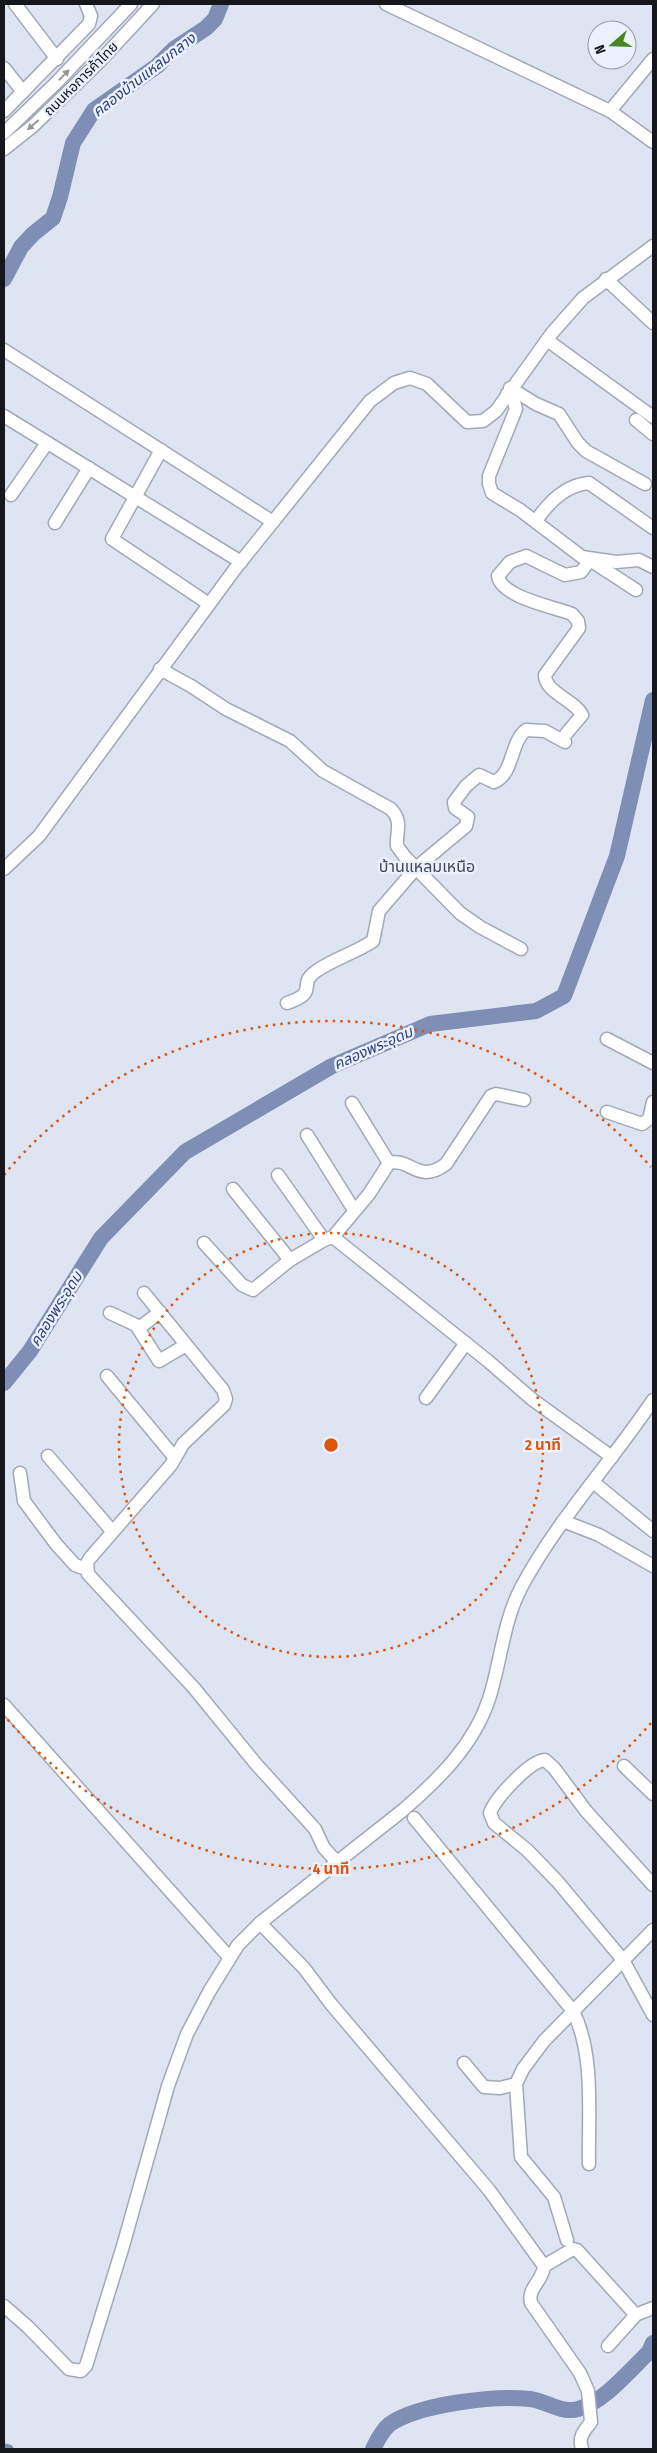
<svg xmlns="http://www.w3.org/2000/svg" width="657" height="2453" viewBox="0 0 657 2453" font-family="'Fira Sans Condensed','Noto Sans Thai',sans-serif">
<style>
.lines{fill:none;stroke-linecap:round;stroke-linejoin:round}
.canal{stroke:#7e8eb4;stroke-width:9}
.river{stroke:#7e8eb4;stroke-width:16}
.minor-casing{stroke:#a2a8b4;stroke-width:15}
.minor{stroke:#fff;stroke-width:12}
.oneway{fill:#969799}
.ring{fill:none;stroke:#dd560d;stroke-width:2.5;stroke-dasharray:2.5 5}
.labels{text-anchor:middle;dominant-baseline:central;stroke-width:5;stroke-linejoin:round;paint-order:stroke}
.street-label{font-size:14px;fill:#15171c;stroke:#ebf1fe}
.water-label{font-size:15px;font-style:italic;fill:#2e4175;stroke:#ebf1fe}
.quarter-label{font-size:16px;fill:#434752;stroke:#ebf1fe}
.centre{fill:#dd560d;stroke:#ebf1fe;stroke-width:2.5}
.ring-label{font-size:15px;text-anchor:middle;font-weight:bold;fill:#dd560d;stroke:#ebf1fe;stroke-width:5;stroke-linejoin:round;paint-order:stroke}
</style>
<rect width="100%" height="100%" fill="#dee4f1"/>
<g class="lines">
<polyline class="canal" points="4,2448 9,2449"/>
<g class="river">
<polyline points="4,279 21,247 33,234 53,218 60,197 73,143 94,110 157,66 174,49 206,28 215,19 221,4"/>
<polyline points="4,1383 30,1351 101,1238 185,1152 332,1066 430,1024 536,1011 564,996 617,856 653,700"/>
<path d="M373 2449C377 2441 382 2430 390 2424 419 2404 495 2395 530 2399 546 2401 563 2414 578 2409 604 2402 630 2370 649 2352L653 2343"/>
</g>
<defs>
<g id="minor">
<polyline points="15,4 57,59"/>
<polyline points="386,4 610,111 653,142"/>
<polyline points="4,68 23,92"/>
<polyline points="4,111 89,24 91,16 86,4"/>
<polyline points="610,111 653,59"/>
<polyline points="4,133 57,82 131,4"/>
<polyline points="4,149 33,126 103,58 153,4"/>
<polyline points="606,279 653,323"/>
<polyline points="547,340 653,417"/>
<polyline points="4,350 273,522"/>
<polyline points="510,388 536,404 559,414 578,443 586,451 645,484"/>
<polyline points="507,394 512,395 516,409 489,476 489,484 492,493 520,510 582,557 616,562 639,560 653,567"/>
<polyline points="4,416 241,562"/>
<polyline points="636,420 653,434"/>
<polyline points="161,450 112,539 209,604"/>
<polyline points="11,495 47,443"/>
<path d="M536 521C548 503 565 485 589 483L653 528"/>
<polyline points="55,523 89,468"/>
<path d="M160 669 191 686 226 709 290 741 323 771 391 809C403 822 396 830 397 846L405 857 460 913 480 927 521 949"/>
<path d="M566 734 582 715C575 700 545 693 545 675L579 628 578 621 572 614C554 607 501 597 498 576L510 562 526 556 565 575 581 572 590 560 636 590"/>
<polyline points="4,869 39,836 235,569 370,401 394,383 410,378 427,384 467,422 483,421 496,411 552,333 583,298 653,246"/>
<path d="M287 1003C320 992 297 985 315 972 333 959 355 953 373 941L379 911 417 867 466 826 468 817 455 808 454 802 466 786 479 775 494 782C514 774 510 742 526 730L545 731 565 742"/>
<polyline points="607,1039 653,1063"/>
<polyline points="352,1103 389,1163"/>
<polyline points="607,1112 642,1124 649,1119 653,1102"/>
<polyline points="307,1135 354,1210"/>
<polyline points="278,1175 324,1240"/>
<polyline points="233,1189 290,1260"/>
<polyline points="333,1237 488,1361 533,1400 612,1457"/>
<path d="M204 1243 242 1285 253 1290 290 1260 324 1240 333 1237 369 1194 389 1163C410 1157 418 1185 446 1164L491 1096 496 1094 524 1100"/>
<polyline points="144,1293 223,1390 226,1399 224,1405 183,1444 171,1465 90,1558 87,1563 88,1574 194,1688 256,1764 315,1829 324,1848 337,1862"/>
<polyline points="110,1313 136,1325 159,1361 186,1345"/>
<polyline points="139,1328 160,1312"/>
<polyline points="107,1376 175,1458"/>
<polyline points="426,1398 466,1343"/>
<polyline points="48,1456 112,1531"/>
<polyline points="20,1473 24,1501 56,1544 75,1565 86,1569"/>
<polyline points="593,1482 653,1531"/>
<polyline points="563,1521 599,1535 653,1566"/>
<polyline points="4,1705 229,1957"/>
<polyline points="624,1766 653,1794"/>
<path d="M414 1818 573 2011C595 2055 588 2115 589 2164"/>
<path d="M653 1885 586 1811 554 1768 545 1760C529 1761 495 1799 490 1813L494 1823 527 1850 557 1881 623 1960 653 2015"/>
<path d="M260 1923 304 1968 331 2004 489 2190 544 2266C543 2281 527 2288 531 2303L580 2373 588 2391 591 2422C584 2431 578 2437 582 2449"/>
<polyline points="464,2063 484,2087 500,2088 516,2084"/>
<polyline points="567,2240 554,2197 521,2157 516,2084 523,2069 544,2041 653,1930"/>
<polyline points="544,2266 573,2249 577,2250 634,2313 634,2317 608,2346"/>
<path d="M4 2306 28 2327 69 2369 81 2371 86 2366 123 2246 168 2086 187 2034 209 1992 238 1945 260 1923 402 1811C438 1780 474 1745 489 1699 501 1662 503 1621 522 1586 558 1519 611 1463 653 1400"/>
<polyline points="635,2315 653,2308"/>
</g>
</defs>
<use href="#minor" class="minor-casing"/>
<use href="#minor" class="minor"/>
</g>
<defs><path id="oneway-solid" d="M-6-.8H1V-3.2L6.5 0L1 3.2V.8H-6Z" transform="scale(1.25)"/></defs>
<g class="oneway">
<use href="#oneway-solid" transform="translate(64 75) rotate(-46)"/>
<use href="#oneway-solid" transform="translate(33 125) rotate(139)"/>
</g>
<g class="ring">
<circle cx="331" cy="1445" r="212"/>
<path d="M651 1723A424 424 0 0 1 4 1715M4 1175A424 424 0 0 1 651 1167"/>
</g>
<g class="labels">
<g class="street-label">
<text transform="translate(81 79) rotate(-45)">ถนนหอการค้าไทย</text>
</g>
<g class="water-label">
<text transform="translate(144 75) rotate(-38)">คลองบ้านแหลมกลาง</text>
<text transform="translate(373 1048) rotate(-24)">คลองพระอุดม</text>
<text transform="translate(56 1309) rotate(-58)">คลองพระอุดม</text>
</g>
<g class="quarter-label">
<text x="427" y="866">บ้านแหลมเหนือ</text>
</g>
</g>
<circle cx="331" cy="1445" r="8" class="centre"/>
<g class="ring-label">
<text x="543" y="1450">2 นาที</text>
<text x="331" y="1874">4 นาที</text>
</g>
<rect width="657" height="2453" fill="none" stroke="#15171c" stroke-width="10"/>
<g transform="translate(612 45) rotate(250)"><circle r="24" fill="#ebf1fe" stroke="#959aa4"/>
<path d="M0-4L9 19L0 12L-9 19Z" fill="#4a8523"/>
<text y="-8" font-size="14" font-weight="bold" text-anchor="middle" fill="#15171c">N</text>
</g>
</svg>
